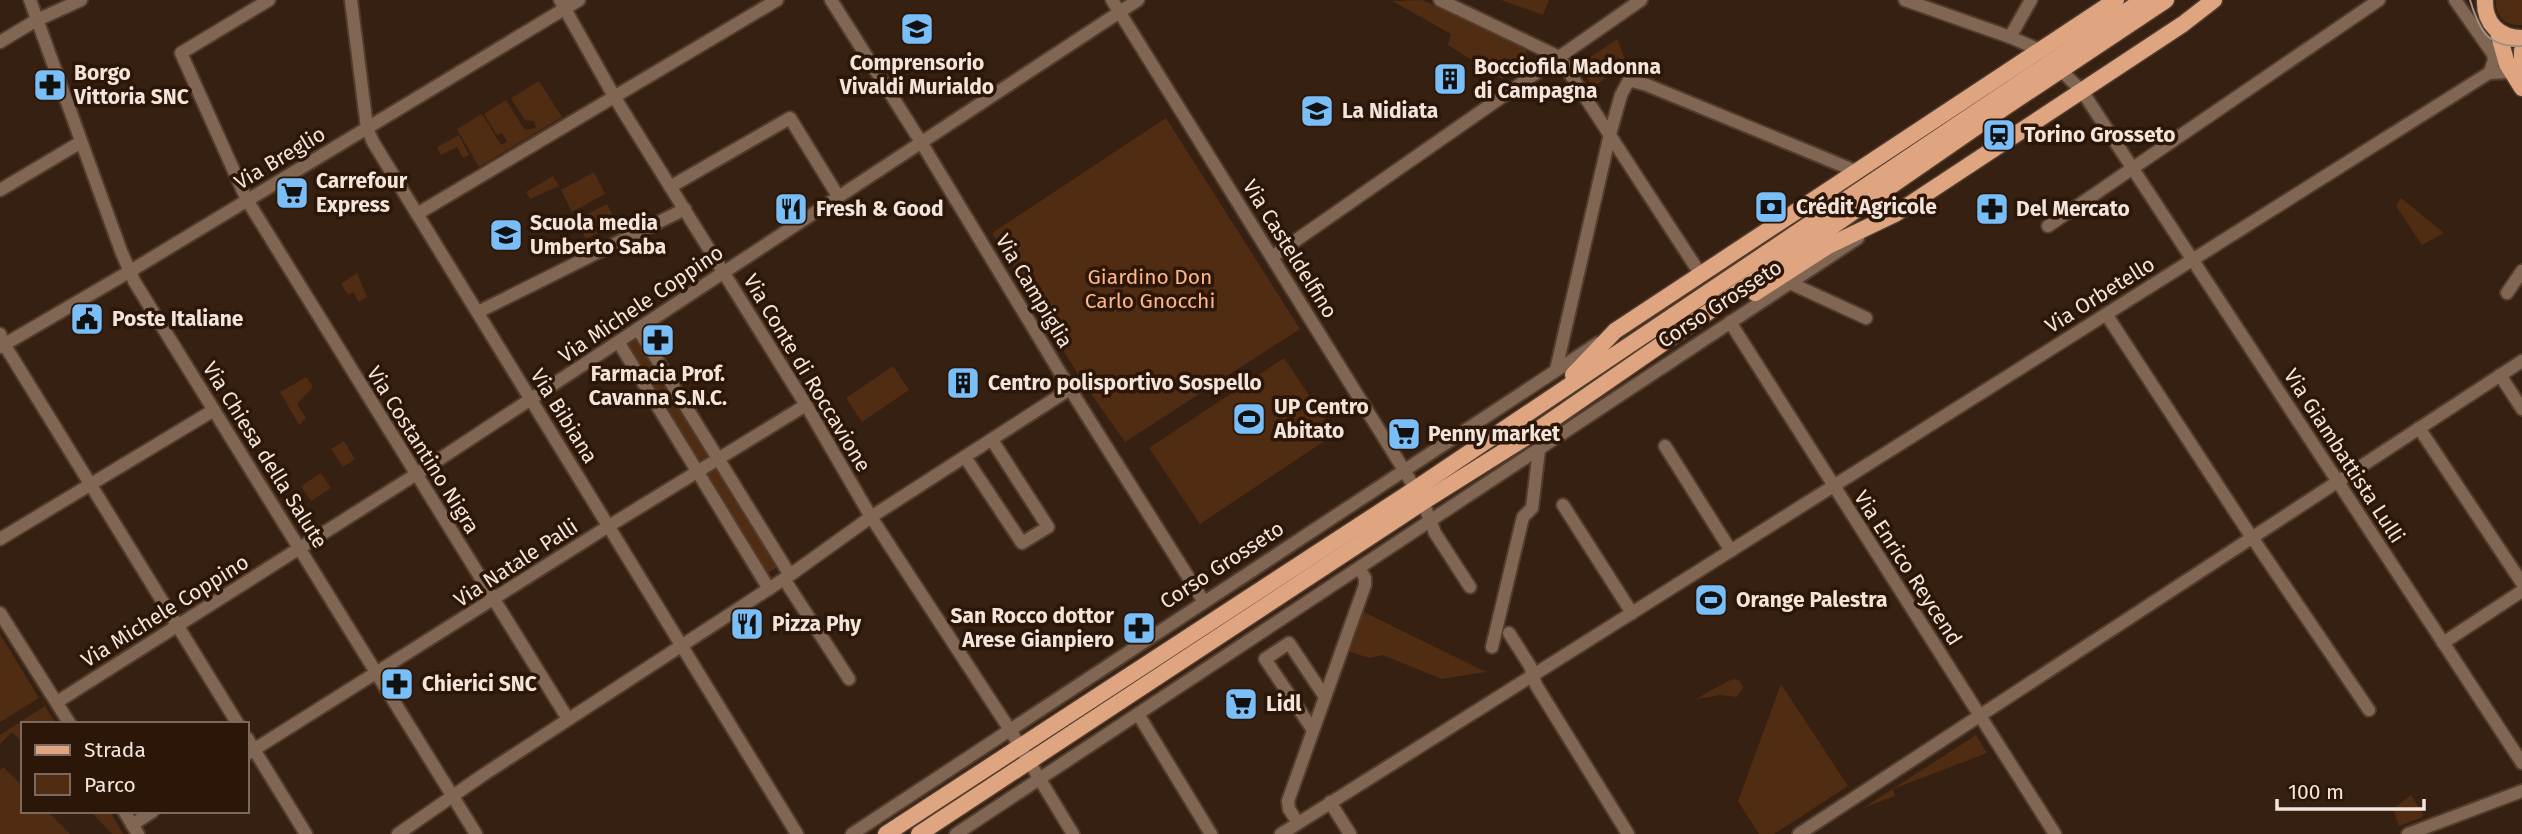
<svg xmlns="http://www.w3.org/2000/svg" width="2522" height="834" viewBox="0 0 2522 834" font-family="'Fira Sans',sans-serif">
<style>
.green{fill:#502c13}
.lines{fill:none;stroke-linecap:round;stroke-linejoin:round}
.minor-casing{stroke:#513c2e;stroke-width:16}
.major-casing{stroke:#513c2e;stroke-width:19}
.minor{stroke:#826654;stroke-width:12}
.major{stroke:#dfa581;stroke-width:16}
.tram{stroke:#a18f84;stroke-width:2}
.labels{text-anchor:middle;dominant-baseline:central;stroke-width:7;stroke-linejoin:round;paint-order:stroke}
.poi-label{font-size:21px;font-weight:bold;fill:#f4e5dc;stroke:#2b1608;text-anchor:start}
.street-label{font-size:21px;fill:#f4e5dc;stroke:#2b1608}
.park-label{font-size:21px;fill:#feb688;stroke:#2b1608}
</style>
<rect width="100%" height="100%" fill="#362012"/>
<g class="green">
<polygon points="1422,0 1525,48 1529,60 1502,79 1448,45 1451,34 1392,1"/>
<polygon points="1501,0 1549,0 1543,15"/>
<path d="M2496 0H2522V25C2506 26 2495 17 2496 0Z"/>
<polygon points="1617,39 1627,64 1593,87 1579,65"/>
<polygon points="539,81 562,117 479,167 457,129 482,114 501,145 507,142 502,133 497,135 484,114 506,100 525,130 536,128 534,121 525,120 511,98"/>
<polygon points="1166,118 1300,329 1125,442 1082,381 992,233"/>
<polygon points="459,135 469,155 463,158 457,147 441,155 437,147"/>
<polygon points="594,172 605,194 572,212 561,190"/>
<polygon points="553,176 559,186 530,199 526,192"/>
<polygon points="2401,198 2444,233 2422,245 2396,206"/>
<polygon points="607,204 617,223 586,239 576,220"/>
<polygon points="357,273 367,297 359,302 353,292 348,295 341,284"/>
<polygon points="638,329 782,564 762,577 619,343"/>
<polygon points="1284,358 1335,434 1200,524 1149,448"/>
<polygon points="893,366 909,390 862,422 846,398"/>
<polygon points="306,377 313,387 297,404 306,418 299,425 280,392"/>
<polygon points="344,441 355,459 343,467 331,449"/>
<polygon points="321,473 331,488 311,501 301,486"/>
<polygon points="1362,611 1486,672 1441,679 1383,655 1369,658 1342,649"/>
<polygon points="0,634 39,698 0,722"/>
<polygon points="1735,679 1740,681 1743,688 1737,697 1720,695 1696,699 1728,681"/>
<polygon points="1781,684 1848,786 1774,834 1759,834 1738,801"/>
<polygon points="45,706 56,724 23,724 23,743 12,732 0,744 0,735"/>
<polygon points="1976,735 1987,753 1893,789 1895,796 1863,808"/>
<polygon points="3,767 23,786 23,811 47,811 70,834 0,834 0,770"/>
<polygon points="2411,795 2423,814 2423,817 2399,826 2393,809"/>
<polygon points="90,811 110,811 123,834 112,834"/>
</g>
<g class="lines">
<defs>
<g id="minor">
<polyline points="30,0 121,251 134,281 476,834"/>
<polyline points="269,0 181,53 247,200 568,719"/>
<polyline points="351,0 367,128 373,142 797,834"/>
<polyline points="560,0 615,98 806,405 871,517 1010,730 1073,834"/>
<polyline points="831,0 921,142 1070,389 1204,602"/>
<polyline points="1112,0 1404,470 1423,502 1435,533 1470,587"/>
<polyline points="1440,0 1559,57 1701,275"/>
<polyline points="1905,0 2010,37 2040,50 2082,91 2522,763"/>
<polyline points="2455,0 2493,54 2494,60 2490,72"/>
<polyline points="2010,37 2031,0"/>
<polyline points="0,42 35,21 81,0"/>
<polyline points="670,187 790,118 838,196"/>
<polyline points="0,190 81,142"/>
<polyline points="417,214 777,0"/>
<polyline points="2048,226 2379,0"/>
<polyline points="1272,257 1641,0"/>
<polyline points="1790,283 1866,318"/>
<polyline points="2507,293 2522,271"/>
<polyline points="478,312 685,209"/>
<polyline points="2106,314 2245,527 2369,710"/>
<polyline points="1730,322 2055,834"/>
<polyline points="638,329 790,575"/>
<polyline points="0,334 4,344 238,724"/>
<polyline points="619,343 769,589"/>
<polyline points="0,347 127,273 579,0"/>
<polyline points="1556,370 1610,134 1621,95 1629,80 1647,85 1858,172"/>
<polyline points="2500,375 2522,409"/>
<polyline points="2419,428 2522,583"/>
<polyline points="1665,446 1731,551"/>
<polyline points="965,457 1022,543 1048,527 992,440"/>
<polyline points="1563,505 1632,613"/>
<polyline points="0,539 214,410"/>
<polyline points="784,579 849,679"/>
<polyline points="0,613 70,724"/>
<polyline points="1509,633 1530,666 1536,685 1628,834"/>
<polyline points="2443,643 2522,591"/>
<polyline points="1492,647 1523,517 1532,508 1539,450"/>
<polyline points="57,702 426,468 1138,0"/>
<polyline points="1138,714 1211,834"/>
<polyline points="1313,730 1265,659 1289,643 1325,697"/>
<polyline points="247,738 306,834"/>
<polyline points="247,754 604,529 806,405"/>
<polyline points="1330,802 1350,834"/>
<polyline points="124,811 138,834"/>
<polyline points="1298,823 1289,809 1288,801 1365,585 1365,578 1359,568"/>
<polyline points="132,825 153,811"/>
<polyline points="398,834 483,775 790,575 871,517 1070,389"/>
<polyline points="852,834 1598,343"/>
<polyline points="956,834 1858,238"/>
<polyline points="1281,834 2489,73 2511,72"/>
<polyline points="1799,834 2522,361"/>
<polyline points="2408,834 2522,791"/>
</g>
<g id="major">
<path d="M2485 0C2484 23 2499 38 2522 38"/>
<polyline points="2498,32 2507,64 2522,88"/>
<polyline points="2522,51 2522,68"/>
<polyline points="1755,293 1828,246 1895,214 2183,24 2214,0"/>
<polyline points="1573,375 1615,331 2116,0"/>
<polyline points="886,834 1415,489 2143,0"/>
<polyline points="919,834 1423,502 1533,433 2004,108 2166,0"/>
</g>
</defs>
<use href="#minor" class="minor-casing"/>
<use href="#major" class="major-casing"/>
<use href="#minor" class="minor"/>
<use href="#major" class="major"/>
<path class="tram" d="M2470 0C2479 29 2487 48 2522 46"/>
</g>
<defs>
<symbol id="school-square" viewBox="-11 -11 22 22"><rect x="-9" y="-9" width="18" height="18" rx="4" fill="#7abef8" stroke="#2b1608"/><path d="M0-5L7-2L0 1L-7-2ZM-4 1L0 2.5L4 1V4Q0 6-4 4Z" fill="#111"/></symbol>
<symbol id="building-square" viewBox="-11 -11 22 22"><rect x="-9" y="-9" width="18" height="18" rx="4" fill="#7abef8" stroke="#2b1608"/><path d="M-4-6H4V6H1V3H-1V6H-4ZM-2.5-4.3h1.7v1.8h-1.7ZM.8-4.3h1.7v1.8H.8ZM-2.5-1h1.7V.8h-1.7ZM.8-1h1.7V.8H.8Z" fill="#111"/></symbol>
<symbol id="pharmacy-square" viewBox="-11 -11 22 22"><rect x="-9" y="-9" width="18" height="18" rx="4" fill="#7abef8" stroke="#2b1608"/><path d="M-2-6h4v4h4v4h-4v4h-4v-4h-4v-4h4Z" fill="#111"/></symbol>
<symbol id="station-square" viewBox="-11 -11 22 22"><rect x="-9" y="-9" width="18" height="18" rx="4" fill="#7abef8" stroke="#2b1608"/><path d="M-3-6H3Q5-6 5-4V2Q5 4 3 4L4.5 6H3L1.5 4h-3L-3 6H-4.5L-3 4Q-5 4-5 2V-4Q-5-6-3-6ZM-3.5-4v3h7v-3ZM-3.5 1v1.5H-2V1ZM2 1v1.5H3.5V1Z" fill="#111"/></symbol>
<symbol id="supermarket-square" viewBox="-11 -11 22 22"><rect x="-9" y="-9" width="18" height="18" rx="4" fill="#7abef8" stroke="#2b1608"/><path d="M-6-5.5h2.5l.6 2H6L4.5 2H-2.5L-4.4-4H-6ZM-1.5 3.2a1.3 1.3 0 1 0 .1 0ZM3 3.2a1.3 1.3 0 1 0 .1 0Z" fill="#111"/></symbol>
<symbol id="bank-square" viewBox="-11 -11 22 22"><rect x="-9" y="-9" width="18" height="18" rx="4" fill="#7abef8" stroke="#2b1608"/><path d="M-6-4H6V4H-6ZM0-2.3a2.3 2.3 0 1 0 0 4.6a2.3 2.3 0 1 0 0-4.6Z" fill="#111"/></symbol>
<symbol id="restaurant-square" viewBox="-11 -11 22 22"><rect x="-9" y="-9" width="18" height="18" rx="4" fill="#7abef8" stroke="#2b1608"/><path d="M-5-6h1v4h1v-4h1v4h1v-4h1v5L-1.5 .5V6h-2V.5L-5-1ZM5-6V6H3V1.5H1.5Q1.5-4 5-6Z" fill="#111"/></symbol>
<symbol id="civic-square" viewBox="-11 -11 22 22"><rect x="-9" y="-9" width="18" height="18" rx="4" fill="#7abef8" stroke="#2b1608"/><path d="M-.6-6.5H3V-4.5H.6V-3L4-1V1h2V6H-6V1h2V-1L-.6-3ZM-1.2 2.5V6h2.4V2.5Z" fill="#111"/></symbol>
<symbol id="stadium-square" viewBox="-11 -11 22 22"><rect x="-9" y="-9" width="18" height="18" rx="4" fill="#7abef8" stroke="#2b1608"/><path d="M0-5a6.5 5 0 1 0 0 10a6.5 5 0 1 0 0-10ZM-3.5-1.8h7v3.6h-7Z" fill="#111"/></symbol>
</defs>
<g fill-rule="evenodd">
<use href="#school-square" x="898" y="10" width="38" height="38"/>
<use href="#building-square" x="1431" y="60" width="38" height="38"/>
<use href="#pharmacy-square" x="31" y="66" width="38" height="38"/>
<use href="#school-square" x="1298" y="92" width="38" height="38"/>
<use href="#station-square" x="1980" y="116" width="38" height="38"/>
<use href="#supermarket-square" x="273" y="174" width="38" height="38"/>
<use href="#bank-square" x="1752" y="188" width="38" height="38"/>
<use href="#restaurant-square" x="772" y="190" width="38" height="38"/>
<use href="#pharmacy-square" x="1973" y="190" width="38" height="38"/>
<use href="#school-square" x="487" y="216" width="38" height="38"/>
<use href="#civic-square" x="68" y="300" width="38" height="38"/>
<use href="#pharmacy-square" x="639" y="321" width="38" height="38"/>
<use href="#building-square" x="944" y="364" width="38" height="38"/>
<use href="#stadium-square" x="1230" y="400" width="38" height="38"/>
<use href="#supermarket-square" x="1385" y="415" width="38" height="38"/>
<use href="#stadium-square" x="1692" y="581" width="38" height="38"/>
<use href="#restaurant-square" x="728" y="605" width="38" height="38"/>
<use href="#pharmacy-square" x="1120" y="609" width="38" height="38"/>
<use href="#pharmacy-square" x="378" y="665" width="38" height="38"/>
<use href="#supermarket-square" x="1222" y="685" width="38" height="38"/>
</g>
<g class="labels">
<g class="poi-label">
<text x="917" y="63" text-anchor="middle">Comprensorio<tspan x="917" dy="24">Vivaldi Murialdo</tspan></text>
<text x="1474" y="67">Bocciofila Madonna<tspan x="1474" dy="24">di Campagna</tspan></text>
<text x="74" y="73">Borgo<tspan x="74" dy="24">Vittoria SNC</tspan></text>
<text x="1342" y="111">La Nidiata</text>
<text x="2024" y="135">Torino Grosseto</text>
<text x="316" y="181">Carrefour<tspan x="316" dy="24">Express</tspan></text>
<text x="1796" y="207">Crédit Agricole</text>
<text x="816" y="209">Fresh &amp; Good</text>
<text x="2016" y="209">Del Mercato</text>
<text x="530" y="223">Scuola media<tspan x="530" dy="24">Umberto Saba</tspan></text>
<text x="112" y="319">Poste Italiane</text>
<text x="658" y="374" text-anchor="middle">Farmacia Prof.<tspan x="658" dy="24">Cavanna S.N.C.</tspan></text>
<text x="988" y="383">Centro polisportivo Sospello</text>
<text x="1274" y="407">UP Centro<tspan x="1274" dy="24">Abitato</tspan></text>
<text x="1428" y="434">Penny market</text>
<text x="1736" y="600">Orange Palestra</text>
<text x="1114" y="616" text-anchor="end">San Rocco dottor<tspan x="1114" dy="24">Arese Gianpiero</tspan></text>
<text x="772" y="624">Pizza Phy</text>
<text x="422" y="684">Chierici SNC</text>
<text x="1266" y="704">Lidl</text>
</g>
<g class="street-label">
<text transform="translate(280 158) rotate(-31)">Via Breglio</text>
<text transform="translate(1290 249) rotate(58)">Via Casteldelfino</text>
<text transform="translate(1034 291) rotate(59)">Via Campiglia</text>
<text transform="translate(2100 295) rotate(-32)">Via Orbetello</text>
<text transform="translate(641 304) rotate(-34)">Via Michele Coppino</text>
<text transform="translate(1720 304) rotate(-33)">Corso Grosseto</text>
<text transform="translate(807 373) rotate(59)">Via Conte di Roccavione</text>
<text transform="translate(564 416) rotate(58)">Via Bibiana</text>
<text transform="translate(423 450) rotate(58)">Via Costantino Nigra</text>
<text transform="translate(265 455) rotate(58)">Via Chiesa della Salute</text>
<text transform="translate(2344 456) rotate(57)">Via Giambattista Lulli</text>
<text transform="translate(516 563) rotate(-33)">Via Natale Palli</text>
<text transform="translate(1222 565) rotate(-33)">Corso Grosseto</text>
<text transform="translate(1908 568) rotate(57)">Via Enrico Reycend</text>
<text transform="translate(165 611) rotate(-32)">Via Michele Coppino</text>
</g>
<g class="park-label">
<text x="1150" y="277">Giardino Don<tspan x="1150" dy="24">Carlo Gnocchi</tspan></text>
</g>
</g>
<rect x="21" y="722" width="228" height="91" fill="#2b1608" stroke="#7b695d" stroke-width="2"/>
<rect x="35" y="745" width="35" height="10" fill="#dfa581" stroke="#7b695d" stroke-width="2"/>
<text x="84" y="757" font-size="21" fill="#f4e5dc">Strada</text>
<rect x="35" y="774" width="35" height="21" fill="#502c13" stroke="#7b695d" stroke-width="2"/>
<text x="84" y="792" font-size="21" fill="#f4e5dc">Parco</text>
<path d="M2277 799v10h147v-10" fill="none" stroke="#f4e5dc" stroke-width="3.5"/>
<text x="2288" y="799" font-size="21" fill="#f4e5dc" stroke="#2b1608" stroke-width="5" paint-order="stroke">100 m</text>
</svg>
